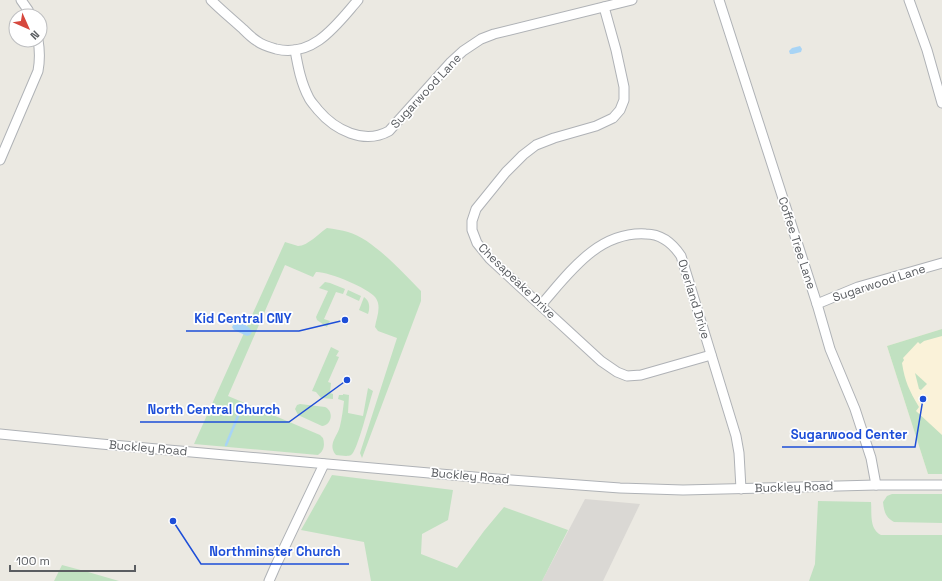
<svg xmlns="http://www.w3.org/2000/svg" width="942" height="581" viewBox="0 0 942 581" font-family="'Space Grotesk',sans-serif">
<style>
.commercial{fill:#faf2d9}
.industrial{fill:#dad8d4}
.green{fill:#c1e1c1}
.water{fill:#a8d4f5}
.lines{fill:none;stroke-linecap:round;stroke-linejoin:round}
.stream{stroke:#a8d4f5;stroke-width:2.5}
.minor-casing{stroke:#afb2b6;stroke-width:11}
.minor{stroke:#fff;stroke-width:9}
.labels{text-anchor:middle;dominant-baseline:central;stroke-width:3.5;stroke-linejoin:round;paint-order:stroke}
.street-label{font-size:12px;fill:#5a5d61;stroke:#fff}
.leader{fill:none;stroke:#1d4ed8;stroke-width:1.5}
.callout-dot{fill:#1d4ed8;stroke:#fff;stroke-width:1.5}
.callout-label{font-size:13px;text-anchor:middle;font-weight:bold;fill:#1d4ed8;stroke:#fff;stroke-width:3.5;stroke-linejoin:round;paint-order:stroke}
</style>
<rect width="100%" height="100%" fill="#ebe9e2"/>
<polygon class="commercial" points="942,329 942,474 928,474 887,346"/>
<polygon class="industrial" points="585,499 640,504 603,581 542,581"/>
<g class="green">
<path d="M327 228C334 229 342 230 348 232 372 238 404 274 421 291V301L362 458 360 453 397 338 378 331 375 327C376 320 380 311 378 303 378 302 376 298 375 297 368 288 327 271 316 272L313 277 285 265 228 396 320 435 323 438C325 445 324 451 318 455L194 444 285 242C289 243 294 245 298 246 308 246 319 233 327 228Z"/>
<polygon points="325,282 330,283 345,289 343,294 336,292 324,319 330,321 327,327 317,320 316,317 328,291 319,288"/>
<polygon points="348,290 361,296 359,301 346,295"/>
<path d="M364 297C370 301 370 308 368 314L359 310Z"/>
<path d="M942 329V336L924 341 920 344 918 342 903 358 904 360 902 363C905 382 909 390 919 407L916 411 942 435V474H928L887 346Z"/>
<polygon points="331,347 339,351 336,356 339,357 328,382 331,383 330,393 333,394 333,399 321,398 316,392 312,391"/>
<polygon points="915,373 927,384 921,390 919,389"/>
<path d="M368 388 373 391C370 400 357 453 351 455 347 457 340 455 336 455 327 444 338 436 340 426 342 418 343 409 344 401L338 399 339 395H343V394L349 395 348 413 363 416Z"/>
<path d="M300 404 325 407C334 411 332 425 322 426L298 415 295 409 297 405Z"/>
<polygon points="332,475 453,490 448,520 422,534 421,554 457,568 484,531 504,507 568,530 542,581 371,581 364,542 301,530"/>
<path d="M892 494H942V523L894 522C885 517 884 511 883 502L887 496Z"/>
<path d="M818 501 871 502C872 513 869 529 881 535H942V581H809L815 564Z"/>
<polygon points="62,565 88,572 119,581 54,581"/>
</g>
<g class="water">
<polygon points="800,46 802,49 801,52 793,54 790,54 789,51 792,48"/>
<path d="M235 322C241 322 250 326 252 332L250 335 247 336 234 330 232 327Z"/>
</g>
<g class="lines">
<polyline class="stream" points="226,445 243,404"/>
<defs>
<g id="minor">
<polyline points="21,0 28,10 31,16"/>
<path d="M211 0C221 10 232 19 243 29 247 33 252 38 257 41 262 45 269 47 276 49 314 58 337 24 358 0"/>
<polyline points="719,0 817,304 830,349 855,409 871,458 876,485"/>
<polyline points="909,0 927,50 942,103"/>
<polyline points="604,7 616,50 624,87 624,100 620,110 613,118 596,126 554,138 536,145 523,155 506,172 476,209 472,221 472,230 477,243 490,259 601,361 617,372 627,376 641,375 711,355"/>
<path d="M295 50C298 67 301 83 309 98 311 102 315 106 318 110 335 130 364 145 389 131L451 62 463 51 481 39 494 34 632 0"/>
<path d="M0 160 38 71C40 60 40 51 38 40"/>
<polyline points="817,304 858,287 942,263"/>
<path d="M541 305C569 273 598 231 646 234 661 234 673 244 681 256L736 436 739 453 741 489"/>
<polyline points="0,434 101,444 497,479 620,488 683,490 876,485 942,485"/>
<polyline points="269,581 276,565 324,464"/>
</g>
</defs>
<use href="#minor" class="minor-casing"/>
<use href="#minor" class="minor"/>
</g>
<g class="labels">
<g class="street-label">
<text transform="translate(426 91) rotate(-47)">Sugarwood Lane</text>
<text transform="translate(797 243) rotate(72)">Coffee Tree Lane</text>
<text transform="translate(517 281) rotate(44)">Chesapeake Drive</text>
<text transform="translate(879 283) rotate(-18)">Sugarwood Lane</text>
<text transform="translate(694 299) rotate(73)">Overland Drive</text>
<text transform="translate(148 448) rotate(5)">Buckley Road</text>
<text transform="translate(470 476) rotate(5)">Buckley Road</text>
<text transform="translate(794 487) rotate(-2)">Buckley Road</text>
</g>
</g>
<path class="leader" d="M345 320L299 331H186M347 380L289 422H140M923 399L915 447H782M173 521L201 564H349"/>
<g class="callout-dot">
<circle cx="345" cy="320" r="4"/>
<circle cx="347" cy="380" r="4"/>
<circle cx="923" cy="399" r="4"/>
<circle cx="173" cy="521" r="4"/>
</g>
<g class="callout-label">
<text x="243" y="323">Kid Central CNY</text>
<text x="214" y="414">North Central Church</text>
<text x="849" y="439">Sugarwood Center</text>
<text x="275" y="556">Northminster Church</text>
</g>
<g transform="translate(28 28) rotate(135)"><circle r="19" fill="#ffffff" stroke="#bdbec0"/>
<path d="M0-3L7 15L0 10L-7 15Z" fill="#d6483d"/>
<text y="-6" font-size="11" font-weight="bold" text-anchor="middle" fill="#5a5d61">N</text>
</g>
<path d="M10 565v6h125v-6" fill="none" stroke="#5a5d61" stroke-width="2"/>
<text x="16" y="565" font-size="12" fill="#5a5d61" stroke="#ffffff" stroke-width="3" paint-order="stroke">100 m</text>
</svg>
